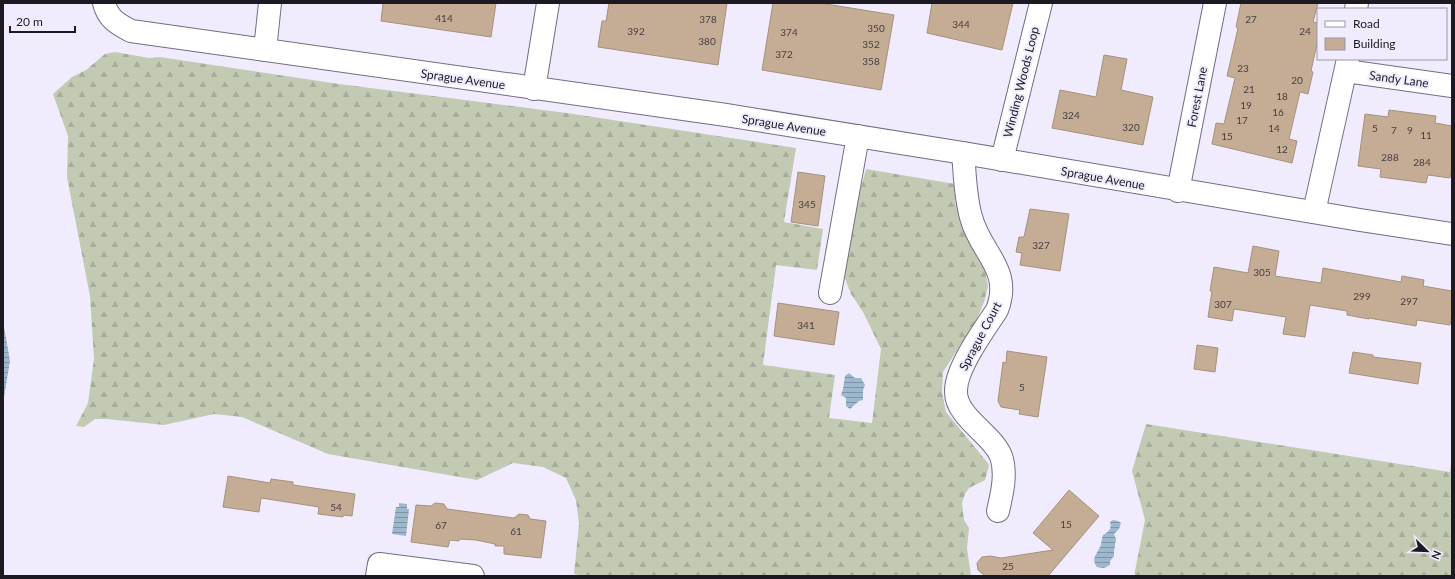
<svg xmlns="http://www.w3.org/2000/svg" width="1455" height="579" viewBox="0 0 1455 579" font-family="Lato,sans-serif">
<style>
.forest{fill:url(#forest-firs)}
.water{fill:url(#water-rules)}
.building{fill:#c4ac95;stroke:#a7917d}
.lines{fill:none;stroke-linecap:round;stroke-linejoin:round}
.minor-casing{stroke:#736c85;stroke-width:24}
.minor{stroke:#fff;stroke-width:22}
.labels{text-anchor:middle;dominant-baseline:central;stroke-width:4;stroke-linejoin:round;paint-order:stroke}
.number-label{font-size:10px;fill:#463e40}
.street-label{font-size:12px;fill:#1c1923;stroke:#f0ecfd}
</style>
<defs>
<pattern id="forest-firs" width="22" height="20" patternUnits="userSpaceOnUse"><rect width="22" height="20" fill="#c3cab3"/><path d="M5 1l3.5 6h-7zM16 11l3.5 6h-7z" fill="#a7ad9a"/></pattern>
<pattern id="water-rules" width="6" height="5" patternUnits="userSpaceOnUse"><rect width="6" height="5" fill="#9db7cd"/><path d="M0 2.5h6" fill="none" stroke="#7f94a6"/></pattern>
</defs>
<rect width="100%" height="100%" fill="#f0ecfd"/>
<g class="forest">
<polygon points="115,52 149,58 160,57 339,84 567,113 796,148 784,222 823,229 817,270 776,265 763,365 835,375 829,418 872,423 881,349 863,312 851,294 844,276 842,255 847,224 859,195 866,169 955,184 955,199 959,215 977,255 985,270 988,286 984,302 976,321 943,372 942,392 946,412 987,462 989,466 985,480 969,488 965,494 962,503 964,520 969,528 967,548 971,576 584,576 574,574 579,524 576,500 566,478 543,467 513,463 477,480 328,454 242,417 214,414 164,425 107,419 95,419 84,427 76,426 88,403 94,359 90,296 67,177 68,136 53,94 72,77 86,70 105,54"/>
<polygon points="1146,424 1450,472 1452,455 1452,576 1134,576 1145,520 1132,471"/>
</g>
<g class="water">
<polygon points="3,321 10,361 3,403"/>
<polygon points="849,373 855,378 861,378 865,385 863,390 863,400 859,401 850,409 846,406 846,398 841,395 843,389 845,376"/>
<polygon points="399,503 407,504 407,509 409,509 406,536 392,534 396,507 399,507"/>
<path d="M1113 520 1118 521 1121 523 1119 529 1114 534 1116 539 1114 551V556L1110 561V565L1104 568 1097 567C1091 559 1096 555 1100 547 1102 543 1101 539 1103 535 1109 532 1112 528 1110 522Z"/>
</g>
<g class="building">
<polygon points="383,3 496,3 491,37 381,21"/>
<polygon points="609,3 727,3 718,65 598,47 602,21 606,21"/>
<polygon points="773,3 820,3 894,15 881,90 762,70"/>
<polygon points="932,3 1013,3 1002,50 927,33"/>
<polygon points="1241,3 1318,3 1313,22 1318,23 1318,39 1311,71 1313,72 1308,94 1300,92 1289,139 1297,141 1292,163 1212,144 1216,123 1224,124 1235,78 1227,76 1238,28 1236,27"/>
<polygon points="1104,55 1127,59 1121,90 1153,97 1143,145 1052,128 1060,90 1096,97"/>
<polygon points="1389,110 1436,116 1435,123 1452,126 1452,164 1450,178 1428,175 1426,183 1380,177 1381,169 1358,166 1365,114 1388,117"/>
<polygon points="798,172 825,176 818,226 791,222"/>
<polygon points="1030,209 1069,214 1060,271 1020,265 1022,253 1016,252 1019,237 1024,237"/>
<polygon points="1253,246 1279,251 1275,276 1321,283 1323,268 1401,282 1402,276 1424,280 1423,286 1452,291 1452,314 1450,325 1417,320 1416,326 1369,318 1369,319 1347,315 1347,311 1310,305 1305,337 1283,334 1286,317 1234,309 1232,321 1208,317 1212,291 1210,291 1214,267 1248,273"/>
<polygon points="778,303 839,312 834,345 774,336"/>
<polygon points="1197,345 1218,348 1215,372 1194,369"/>
<polygon points="1007,351 1047,357 1038,417 1019,414 1020,410 1001,407 998,401 1003,362 1006,363"/>
<polygon points="1353,352 1373,355 1373,357 1421,363 1418,384 1349,373"/>
<polygon points="228,476 270,483 271,479 293,482 293,485 355,494 352,516 343,515 343,517 318,514 319,507 261,498 259,512 223,507"/>
<polygon points="1069,490 1099,516 1048,576 985,576 978,570 977,563 982,557 990,556 1001,558 1053,550 1033,533"/>
<polygon points="435,503 444,504 447,509 514,518 519,514 528,515 530,519 546,521 541,558 504,554 504,546 495,546 495,544 476,540 459,539 459,541 450,540 448,547 411,542 416,505 431,506"/>
</g>
<g class="lines">
<defs>
<g id="minor">
<path d="M104 3C108 19 118 24 131 31L726 115 963 153 1360 220 1452 234"/>
<polyline points="1356,9 1357,3"/>
<polyline points="265,50 270,3"/>
<polyline points="1346,71 1452,86"/>
<polyline points="534,89 548,3"/>
<path d="M963 153C965 174 965 196 971 217 980 253 1013 269 997 310 984 330 955 369 956 392 956 417 992 434 1001 456 1007 473 1002 494 998 511"/>
<polyline points="1002,160 1041,3"/>
<polyline points="1178,191 1215,3"/>
<polyline points="1314,212 1348,59"/>
<polyline points="830,293 858,136"/>
<polyline points="377,576 379,564 473,576"/>
</g>
</defs>
<use href="#minor" class="minor-casing"/>
<use href="#minor" class="minor"/>
</g>
<g class="labels">
<g class="number-label">
<text x="444" y="18">414</text>
<text x="708" y="19">378</text>
<text x="1251" y="19">27</text>
<text x="961" y="24">344</text>
<text x="876" y="28">350</text>
<text x="636" y="31">392</text>
<text x="1305" y="31">24</text>
<text x="789" y="32">374</text>
<text x="707" y="41">380</text>
<text x="871" y="44">352</text>
<text x="784" y="54">372</text>
<text x="871" y="61">358</text>
<text x="1243" y="68">23</text>
<text x="1297" y="80">20</text>
<text x="1249" y="89">21</text>
<text x="1282" y="96">18</text>
<text x="1246" y="105">19</text>
<text x="1278" y="112">16</text>
<text x="1071" y="115">324</text>
<text x="1242" y="120">17</text>
<text x="1131" y="127">320</text>
<text x="1274" y="128">14</text>
<text x="1375" y="128">5</text>
<text x="1394" y="130">7</text>
<text x="1410" y="130">9</text>
<text x="1426" y="135">11</text>
<text x="1227" y="136">15</text>
<text x="1282" y="149">12</text>
<text x="1390" y="157">288</text>
<text x="1422" y="162">284</text>
<text x="807" y="204">345</text>
<text x="1041" y="245">327</text>
<text x="1262" y="272">305</text>
<text x="1362" y="296">299</text>
<text x="1409" y="301">297</text>
<text x="1223" y="304">307</text>
<text x="806" y="325">341</text>
<text x="1022" y="387">5</text>
<text x="336" y="507">54</text>
<text x="1066" y="524">15</text>
<text x="441" y="525">67</text>
<text x="516" y="531">61</text>
<text x="1008" y="566">25</text>
</g>
<g class="street-label">
<text transform="translate(463 79) rotate(8)">Sprague Avenue</text>
<text transform="translate(1399 79) rotate(8)">Sandy Lane</text>
<text transform="translate(1021 82) rotate(-76)">Winding Woods Loop</text>
<text transform="translate(1197 97) rotate(-79)">Forest Lane</text>
<text transform="translate(784 125) rotate(9)">Sprague Avenue</text>
<text transform="translate(1103 178) rotate(10)">Sprague Avenue</text>
<text transform="translate(980 336) rotate(-62)">Sprague Court</text>
</g>
</g>
<rect width="1455" height="579" fill="none" stroke="#1c1923" stroke-width="8"/>
<rect x="1317" y="8" width="130" height="52" fill="#f0ecfd" stroke="#9b98a6"/>
<rect x="1325" y="21" width="20" height="6" fill="#ffffff" stroke="#9b98a6"/>
<text x="1353" y="28" font-size="12" fill="#1c1923">Road</text>
<rect x="1325" y="38" width="20" height="12" fill="#c4ac95" stroke="#9b98a6"/>
<text x="1353" y="48" font-size="12" fill="#1c1923">Building</text>
<g transform="translate(1427 551) rotate(113)" stroke="#f0ecfd" stroke-width="3" paint-order="stroke">
<path d="M0-3L7 15L0 10L-7 15Z" fill="#1c1923"/>
<text y="-6" font-size="11" font-weight="bold" text-anchor="middle" fill="#1c1923">N</text>
</g>
<path d="M10 26v6h65v-6" fill="none" stroke="#1c1923" stroke-width="2"/>
<text x="16" y="26" font-size="12" fill="#1c1923" stroke="#f0ecfd" stroke-width="3" paint-order="stroke">20 m</text>
</svg>
